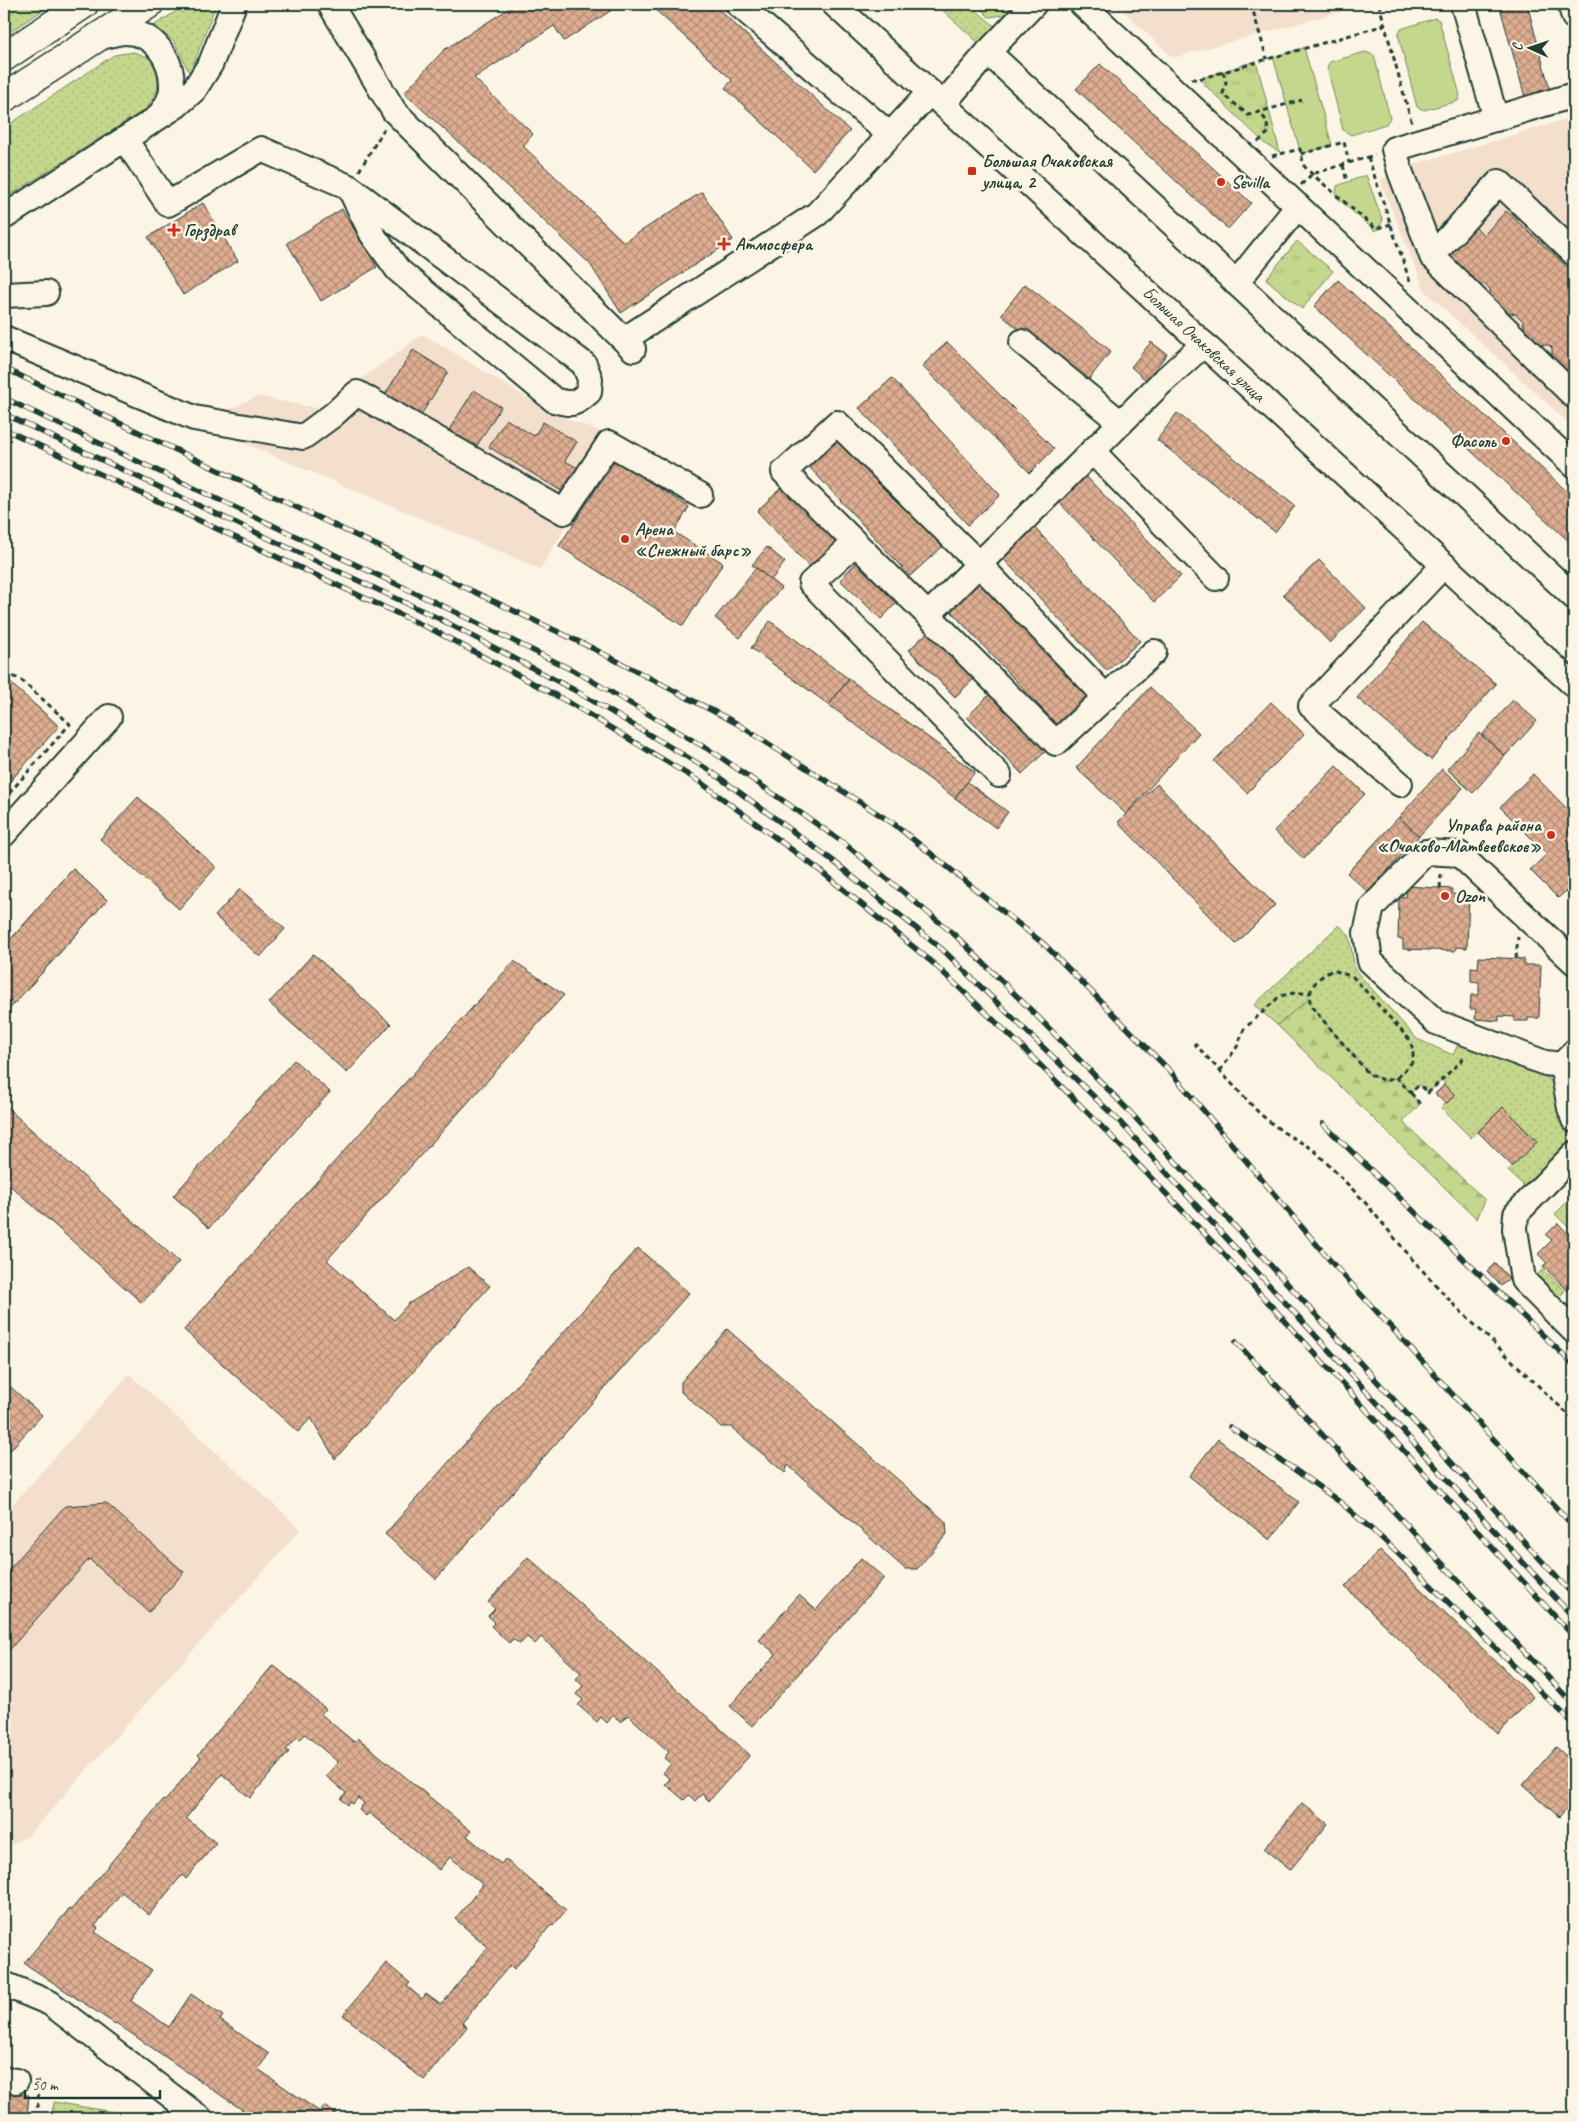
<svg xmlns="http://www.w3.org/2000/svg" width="1578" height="2122" viewBox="0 0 1578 2122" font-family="Caveat,sans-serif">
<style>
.built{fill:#f3dfcc}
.grass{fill:url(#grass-dots);stroke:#728a60}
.forest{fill:url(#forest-firs);stroke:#728a60}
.park{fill:url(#park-tufts);stroke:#728a60}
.pitch{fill:#c5d78c;stroke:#728a60}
.building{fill:url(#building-cross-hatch);stroke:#1f3d34}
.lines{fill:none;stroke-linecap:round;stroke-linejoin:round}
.minor-casing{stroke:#1f3d34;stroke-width:28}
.major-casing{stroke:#1f3d34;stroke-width:31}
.path{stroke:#1f3d34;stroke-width:3;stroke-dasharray:5 4;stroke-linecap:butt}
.minor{stroke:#fcf5e5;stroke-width:24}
.major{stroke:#fcf5e5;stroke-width:28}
.rail-casing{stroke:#1f3d34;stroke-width:5.5}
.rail{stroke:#fcf5e5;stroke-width:4;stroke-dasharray:11;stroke-linecap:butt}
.poi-dot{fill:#c8321e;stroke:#fcf5e5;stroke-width:2}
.labels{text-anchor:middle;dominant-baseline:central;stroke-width:5;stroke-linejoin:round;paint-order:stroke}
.poi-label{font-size:18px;font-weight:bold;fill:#1f3d34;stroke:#fcf5e5;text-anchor:start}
.street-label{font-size:18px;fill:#1f3d34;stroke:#fcf5e5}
</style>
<defs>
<pattern id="grass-dots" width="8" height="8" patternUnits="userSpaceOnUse" patternTransform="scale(1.25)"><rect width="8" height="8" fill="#c5d78c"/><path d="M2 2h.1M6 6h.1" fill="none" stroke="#a9b979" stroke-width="1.8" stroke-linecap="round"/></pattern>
<pattern id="forest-firs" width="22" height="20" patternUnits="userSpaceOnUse" patternTransform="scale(1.25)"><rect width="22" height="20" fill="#c5d78c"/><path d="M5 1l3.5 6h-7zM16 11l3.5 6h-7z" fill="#a9b979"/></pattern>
<pattern id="park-tufts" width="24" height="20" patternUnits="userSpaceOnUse" patternTransform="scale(1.25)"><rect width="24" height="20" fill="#c5d78c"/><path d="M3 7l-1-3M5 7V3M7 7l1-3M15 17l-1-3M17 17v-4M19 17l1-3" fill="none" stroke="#a9b979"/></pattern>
<pattern id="building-cross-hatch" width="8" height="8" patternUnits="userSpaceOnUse" patternTransform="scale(1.25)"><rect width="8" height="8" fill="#dfad91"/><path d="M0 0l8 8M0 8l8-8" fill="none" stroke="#b48e77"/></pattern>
</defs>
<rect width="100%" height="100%" fill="#fcf5e5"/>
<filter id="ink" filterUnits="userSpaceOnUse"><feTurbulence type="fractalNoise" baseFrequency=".02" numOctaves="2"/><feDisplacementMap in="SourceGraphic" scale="10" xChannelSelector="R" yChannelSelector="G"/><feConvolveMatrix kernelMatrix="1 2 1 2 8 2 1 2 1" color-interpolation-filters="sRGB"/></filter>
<g filter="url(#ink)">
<g class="built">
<polygon points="1116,4 1344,4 1346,10 1173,58"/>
<polygon points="1574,117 1574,428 1425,291 1380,180 1412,165"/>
<polygon points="423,334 550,412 619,439 540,569 213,430 216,416 257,396 320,409"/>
<polygon points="129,1374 301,1529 27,1837 4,1848 4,1514"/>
</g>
<g class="grass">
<polygon points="4,4 52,4 4,36"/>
<polygon points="188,4 216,4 190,74 174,41 153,26"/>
<polygon points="936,4 969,4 997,28 984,48"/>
<path d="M134 52 151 59C162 83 160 88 146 109L4 199V128L114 55Z"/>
<polygon points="1339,925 1349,935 1355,970 1417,1039 1453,1055 1459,1042 1542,1073 1554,1084 1570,1141 1565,1159 1534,1195 1508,1171 1537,1141 1503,1107 1471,1138 1441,1108 1455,1095 1444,1085 1444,1078 1428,1093 1419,1085 1411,1093 1397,1078 1385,1081 1369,1074 1311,1006 1309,1000 1277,1025 1254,1005"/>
<polygon points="1574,1195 1574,1233 1555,1214"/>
<polygon points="1543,1269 1565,1291 1556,1300 1534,1278"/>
</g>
<polygon class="forest" points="1309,999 1311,1006 1369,1074 1385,1081 1397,1078 1420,1104 1403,1122 1485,1200 1477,1219 1277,1025"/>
<g class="park">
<polygon points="1256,61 1280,152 1264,143 1199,79"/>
<polygon points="1297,241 1333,271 1302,309 1266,279"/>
</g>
<g class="pitch">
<polygon points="976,4 1014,4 1004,15 989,17"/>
<polygon points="1435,18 1439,20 1460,95 1458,101 1424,110 1417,107 1398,34 1401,29"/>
<polygon points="1304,48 1332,145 1301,154 1273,57"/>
<polygon points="1365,52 1374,55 1390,118 1386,124 1351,135 1343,130 1327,67 1330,62"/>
<polygon points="1366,175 1383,221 1375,231 1336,197 1337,186"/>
<polygon points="54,2102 119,2113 118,2118 51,2118"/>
</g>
<g class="building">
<polygon points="516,4 621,4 564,41 554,26 474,78 533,134 523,146 624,242 702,192 733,240 621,313 590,264 495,175 404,93 444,50"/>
<polygon points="649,4 713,4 850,131 813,170 725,88 732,80"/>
<polygon points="1499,4 1527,4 1550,90 1525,97"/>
<polygon points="1100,64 1251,203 1228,229 1076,89"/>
<polygon points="203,203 238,261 183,295 148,237"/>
<polygon points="342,209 377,267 321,301 287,243"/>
<polygon points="1506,211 1574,273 1574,370 1562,370 1552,361 1552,348 1549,345 1534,344 1526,336 1523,321 1516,314 1500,311 1490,302 1490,289 1484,283 1477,290 1445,261 1475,227 1484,235"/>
<polygon points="1338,280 1574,498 1574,546 1314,306"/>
<polygon points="1025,284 1111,351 1086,383 1001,315"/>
<polygon points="947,342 1054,449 1030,473 922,366"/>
<polygon points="1151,342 1167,354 1146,380 1131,367"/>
<polygon points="413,350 448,372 419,418 384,396"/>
<polygon points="892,378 1000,495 968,525 859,408"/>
<polygon points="474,390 501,407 476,447 449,430"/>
<polygon points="1177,413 1295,506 1275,532 1157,440"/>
<polygon points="506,419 534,436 543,422 577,442 565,461 578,468 563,492 489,447"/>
<polygon points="835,429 943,546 910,576 802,459"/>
<polygon points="615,460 689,507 674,532 723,563 683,626 559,546"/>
<polygon points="1081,471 1181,576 1154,602 1054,497"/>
<polygon points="787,482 844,542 813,571 757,511"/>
<polygon points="1031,524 1140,641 1107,671 999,554"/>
<polygon points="767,547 785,562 771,580 752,565"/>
<polygon points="862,556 903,596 881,619 840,580"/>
<polygon points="1319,560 1366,608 1330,643 1283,594"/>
<polygon points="756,568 781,588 740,638 715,618"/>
<polygon points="981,577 1089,694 1057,725 948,608"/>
<polygon points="770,621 849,679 829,705 751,648"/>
<polygon points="1422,622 1496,684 1431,760 1357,698"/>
<polygon points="935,625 981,672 955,697 909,650"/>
<polygon points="849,679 975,772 955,798 829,705"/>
<polygon points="7,680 59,726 13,778 4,770 4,683"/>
<polygon points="1150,687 1199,733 1126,814 1076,768"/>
<polygon points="992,692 1047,750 1022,774 967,717"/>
<polygon points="1513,700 1537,721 1505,756 1482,735"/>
<polygon points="1271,702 1304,734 1247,793 1214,761"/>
<polygon points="1479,733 1505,756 1473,793 1447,769"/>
<polygon points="1336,766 1365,794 1304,859 1274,831"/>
<polygon points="1442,769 1463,788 1419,836 1399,817"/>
<polygon points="4,770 13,778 4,788"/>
<polygon points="1533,774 1574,816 1574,884 1558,898 1530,870 1547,854 1500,807"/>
<polygon points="967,782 1008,812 996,828 955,798"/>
<polygon points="1157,784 1275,905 1236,944 1118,822"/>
<polygon points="138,797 216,867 179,909 100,839"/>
<polygon points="1399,817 1419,836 1368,892 1347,873"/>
<polygon points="73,869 107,900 4,1015 4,947"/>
<polygon points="73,869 107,900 4,1015 4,947"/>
<polygon points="1407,886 1452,889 1452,894 1469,895 1467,948 1456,947 1455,951 1403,949 1403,939 1398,939 1399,897 1406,897"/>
<polygon points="240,889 285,929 260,957 215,916"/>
<polygon points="313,954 391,1024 347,1073 269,1003"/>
<polygon points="1479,957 1524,959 1524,965 1541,965 1539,1018 1528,1018 1528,1021 1514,1021 1515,1017 1499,1016 1499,1021 1475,1019 1476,1009 1470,1009 1471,995 1479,995 1479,982 1471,981 1471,967 1478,968"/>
<polygon points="514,961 564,995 327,1260 394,1320 408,1304 468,1267 490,1286 335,1459 311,1418 298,1432 184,1330"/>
<polygon points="294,1060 330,1092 209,1228 173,1196"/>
<polygon points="1444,1085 1455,1095 1446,1104 1435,1094"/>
<polygon points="4,1105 179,1262 142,1303 4,1180"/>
<polygon points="1503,1107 1537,1142 1512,1166 1478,1132"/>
<polygon points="1558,1223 1569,1235 1572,1232 1574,1234 1574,1290 1571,1287 1568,1291 1543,1266 1547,1263 1538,1254 1552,1240 1546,1235"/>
<polygon points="638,1248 689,1293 436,1579 385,1534"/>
<polygon points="1495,1263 1509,1278 1501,1286 1487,1271"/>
<polygon points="727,1329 946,1522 947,1534 917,1569 905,1569 788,1465 785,1473 731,1427 721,1427 681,1392 681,1382"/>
<polygon points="4,1381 42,1415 4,1457"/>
<polygon points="1218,1439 1299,1502 1270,1540 1189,1476"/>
<polygon points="106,1503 184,1572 149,1612 89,1559 4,1656 4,1575 65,1506"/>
<polygon points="1380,1550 1533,1697 1498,1734 1345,1587"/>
<polygon points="528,1557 750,1755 709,1801 702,1794 695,1801 689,1795 684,1800 665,1784 670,1779 663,1773 671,1764 664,1758 669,1752 628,1715 621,1722 613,1715 607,1723 601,1717 597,1722 578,1705 583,1700 576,1694 583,1686 576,1679 581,1673 541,1637 535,1644 527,1637 520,1644 513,1639 509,1643 491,1626 495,1622 488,1616 495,1609 488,1602"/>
<polygon points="861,1558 884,1578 752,1726 730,1706 776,1654 759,1640 799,1595 816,1610"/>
<polygon points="273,1665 326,1709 321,1714 354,1742 358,1738 471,1831 467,1836 501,1864 505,1859 566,1910 553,1926 551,1925 514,1969 510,1965 462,2023 467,2027 424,2080 343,2015 386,1963 410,1983 407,1986 422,1999 426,1994 441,2005 488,1947 455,1919 483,1885 450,1857 439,1870 369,1813 366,1816 359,1810 364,1803 358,1798 353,1804 350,1802 348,1805 341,1799 346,1793 326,1776 338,1762 305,1734 300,1740 297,1737 286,1750 289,1752 250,1798 222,1774 186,1818 216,1843 186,1879 182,1875 149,1915 122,1892 95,1926 98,1928 95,1932 152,1970 131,2001 169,2027 191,1994 223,2016 220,2020 269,2054 258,2069 320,2112 324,2106 337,2115 335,2118 254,2118 116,2023 115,2024 24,1963 69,1909 71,1910 163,1800 165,1801 201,1757 198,1755"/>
<polygon points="1556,1747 1574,1763 1574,1800 1559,1817 1523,1785"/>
<polygon points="1302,1803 1328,1824 1290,1870 1264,1849"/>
<polygon points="4,2094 29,2095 27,2118 4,2118"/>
</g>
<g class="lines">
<defs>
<g id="minor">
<polyline points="330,4 394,111 633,349"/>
<polyline points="738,4 890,135"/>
<polyline points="834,4 1574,685"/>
<polyline points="1082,4 1574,465"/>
<polyline points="1463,4 1496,119"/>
<polyline points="1570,4 1574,17"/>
<path d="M98 38C107 36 117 32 125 32 153 32 172 58 172 85 173 97 166 107 159 116"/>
<polyline points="988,52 1034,4"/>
<polyline points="1574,95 1394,149 1400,171 1432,256 1574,396"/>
<polyline points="943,104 988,52 1574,597"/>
<path d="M132 150 168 204 261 149 349 187 584 364 590 379 589 392C575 405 572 405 554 400L398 270 372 234 349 187"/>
<polyline points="4,217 176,106 194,90 211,63 234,4"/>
<polyline points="1432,256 1499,182 1574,253"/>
<polyline points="1236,283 1298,206"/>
<polyline points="4,295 46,293"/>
<polyline points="631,335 817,214 930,92"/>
<polyline points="4,338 194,418 303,437 333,415 357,393 564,512 609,443 700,495"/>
<polyline points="1022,342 1121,423"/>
<polyline points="1092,451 1216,578"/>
<polyline points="855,543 811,583 999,775"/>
<polyline points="928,615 784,472 837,423 979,564 1106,697"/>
<polyline points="1154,652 1056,743 928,615 1161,383 1204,344"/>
<polyline points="1400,784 1311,706 1444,565"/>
<polyline points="4,834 109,717"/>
<polyline points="1574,1052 1562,1065 1570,1108 1574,1120"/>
<polyline points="1562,1065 1545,1063 1436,1022 1370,961 1366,933 1372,907 1426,852 1459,854 1574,962"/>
<polyline points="1574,1154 1516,1214 1515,1229 1523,1280 1574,1331"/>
<polyline points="4,1984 50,2003 200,2118"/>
<polyline points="4,2079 16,2081"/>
</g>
<g id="major">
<polyline points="4,57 84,4"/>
<polyline points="4,98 149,4"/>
</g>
</defs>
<use href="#minor" class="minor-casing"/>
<use href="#major" class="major-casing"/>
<g class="path">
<polyline points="1251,4 1267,59"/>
<polyline points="1379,4 1412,124"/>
<polyline points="1223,72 1226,82 1223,94 1248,115 1302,100"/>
<polyline points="1191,79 1199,79 1385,25"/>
<polyline points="1258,142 1269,132 1265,119 1259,112"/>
<polyline points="1301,154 1344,142 1349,163"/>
<polyline points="1272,156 1300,149 1304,166 1312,174 1376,229 1391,224"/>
<polyline points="1368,157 1410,282"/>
<polyline points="1343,165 1347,182"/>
<polyline points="359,171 384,129"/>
<polyline points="1301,185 1312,174 1375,155"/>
<polyline points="4,674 20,679 70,724 4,799"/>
<polyline points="1440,888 1441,874"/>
<polyline points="1516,958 1518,937"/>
<polyline points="1194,1043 1260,1114 1283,1132 1314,1150 1363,1200 1413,1260 1454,1305 1574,1420"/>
<polyline points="1220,1071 1237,1047 1244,1029 1280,996 1294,993 1311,993"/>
<path d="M1397 1078 1413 1061V1049L1409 1039 1353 977 1333 970C1318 977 1306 988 1311 1006L1369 1074 1385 1081 1397 1078 1411 1093 1419 1085 1428 1093 1466 1056"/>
<polyline points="1411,1093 1420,1104"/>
<polyline points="34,2082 40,2082 36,2118"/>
</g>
<use href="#minor" class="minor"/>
<use href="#major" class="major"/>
<defs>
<g id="rail">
<polyline points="4,368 592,648 736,723 894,824 1045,945 1171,1072 1334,1265 1574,1527"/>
<polyline points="4,398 445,607 582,675 716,754 844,843 956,936 1038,1017 1129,1111 1574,1596"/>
<polyline points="4,414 440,619 576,691 709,770 832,860 944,951 1120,1122 1574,1618"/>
<polyline points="4,429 435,631 570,703 700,782 822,872 933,963 1017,1042 1109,1134 1222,1252 1574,1637"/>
<polyline points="1323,1124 1574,1365"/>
<polyline points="1236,1342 1574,1705"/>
<polyline points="1230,1427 1291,1467 1340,1502 1385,1541 1574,1724"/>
</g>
</defs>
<use href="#rail" class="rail-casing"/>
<use href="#rail" class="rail"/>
</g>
</g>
<g class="poi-dot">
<rect x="967" y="166" width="10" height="10" rx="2.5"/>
<circle cx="1221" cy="182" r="5"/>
<path d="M171.5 222.5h5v5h5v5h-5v5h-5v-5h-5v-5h5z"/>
<path d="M721.5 236.5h5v5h5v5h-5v5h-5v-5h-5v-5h5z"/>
<circle cx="1506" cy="441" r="5"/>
<circle cx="625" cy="539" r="5"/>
<circle cx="1551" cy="835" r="5"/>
<circle cx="1445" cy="896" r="5"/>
</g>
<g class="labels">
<g class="poi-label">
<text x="982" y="161">Большая Очаковская<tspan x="982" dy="21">улица, 2</tspan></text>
<text x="1231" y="182">Sevilla</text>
<text x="184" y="230">Горздрав</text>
<text x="735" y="244">Атмосфера</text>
<text x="1496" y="441" text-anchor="end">Фасоль</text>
<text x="635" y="529">Арена<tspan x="635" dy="21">«Снежный барс»</tspan></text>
<text x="1541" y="825" text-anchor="end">Управа района<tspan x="1541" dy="21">«Очаково-Матвеевское»</tspan></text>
<text x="1455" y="896">Ozon</text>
</g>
<g class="street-label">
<text transform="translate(1204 344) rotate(43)">Большая Очаковская улица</text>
</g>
</g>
<rect width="1578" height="2122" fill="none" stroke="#fcf5e5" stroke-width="20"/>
<rect x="10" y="10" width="1558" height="2102" fill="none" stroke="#1f3d34" stroke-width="2" filter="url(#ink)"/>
<g transform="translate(1530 48) rotate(273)" stroke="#fcf5e5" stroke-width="4" paint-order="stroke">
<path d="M0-4L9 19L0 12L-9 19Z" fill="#1f3d34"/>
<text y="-8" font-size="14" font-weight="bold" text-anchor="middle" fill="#1f3d34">С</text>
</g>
<path d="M25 2090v8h135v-8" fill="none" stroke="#1f3d34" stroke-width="2.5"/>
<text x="32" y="2090" font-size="15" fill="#1f3d34" stroke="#fcf5e5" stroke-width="4" paint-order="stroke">50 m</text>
</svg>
